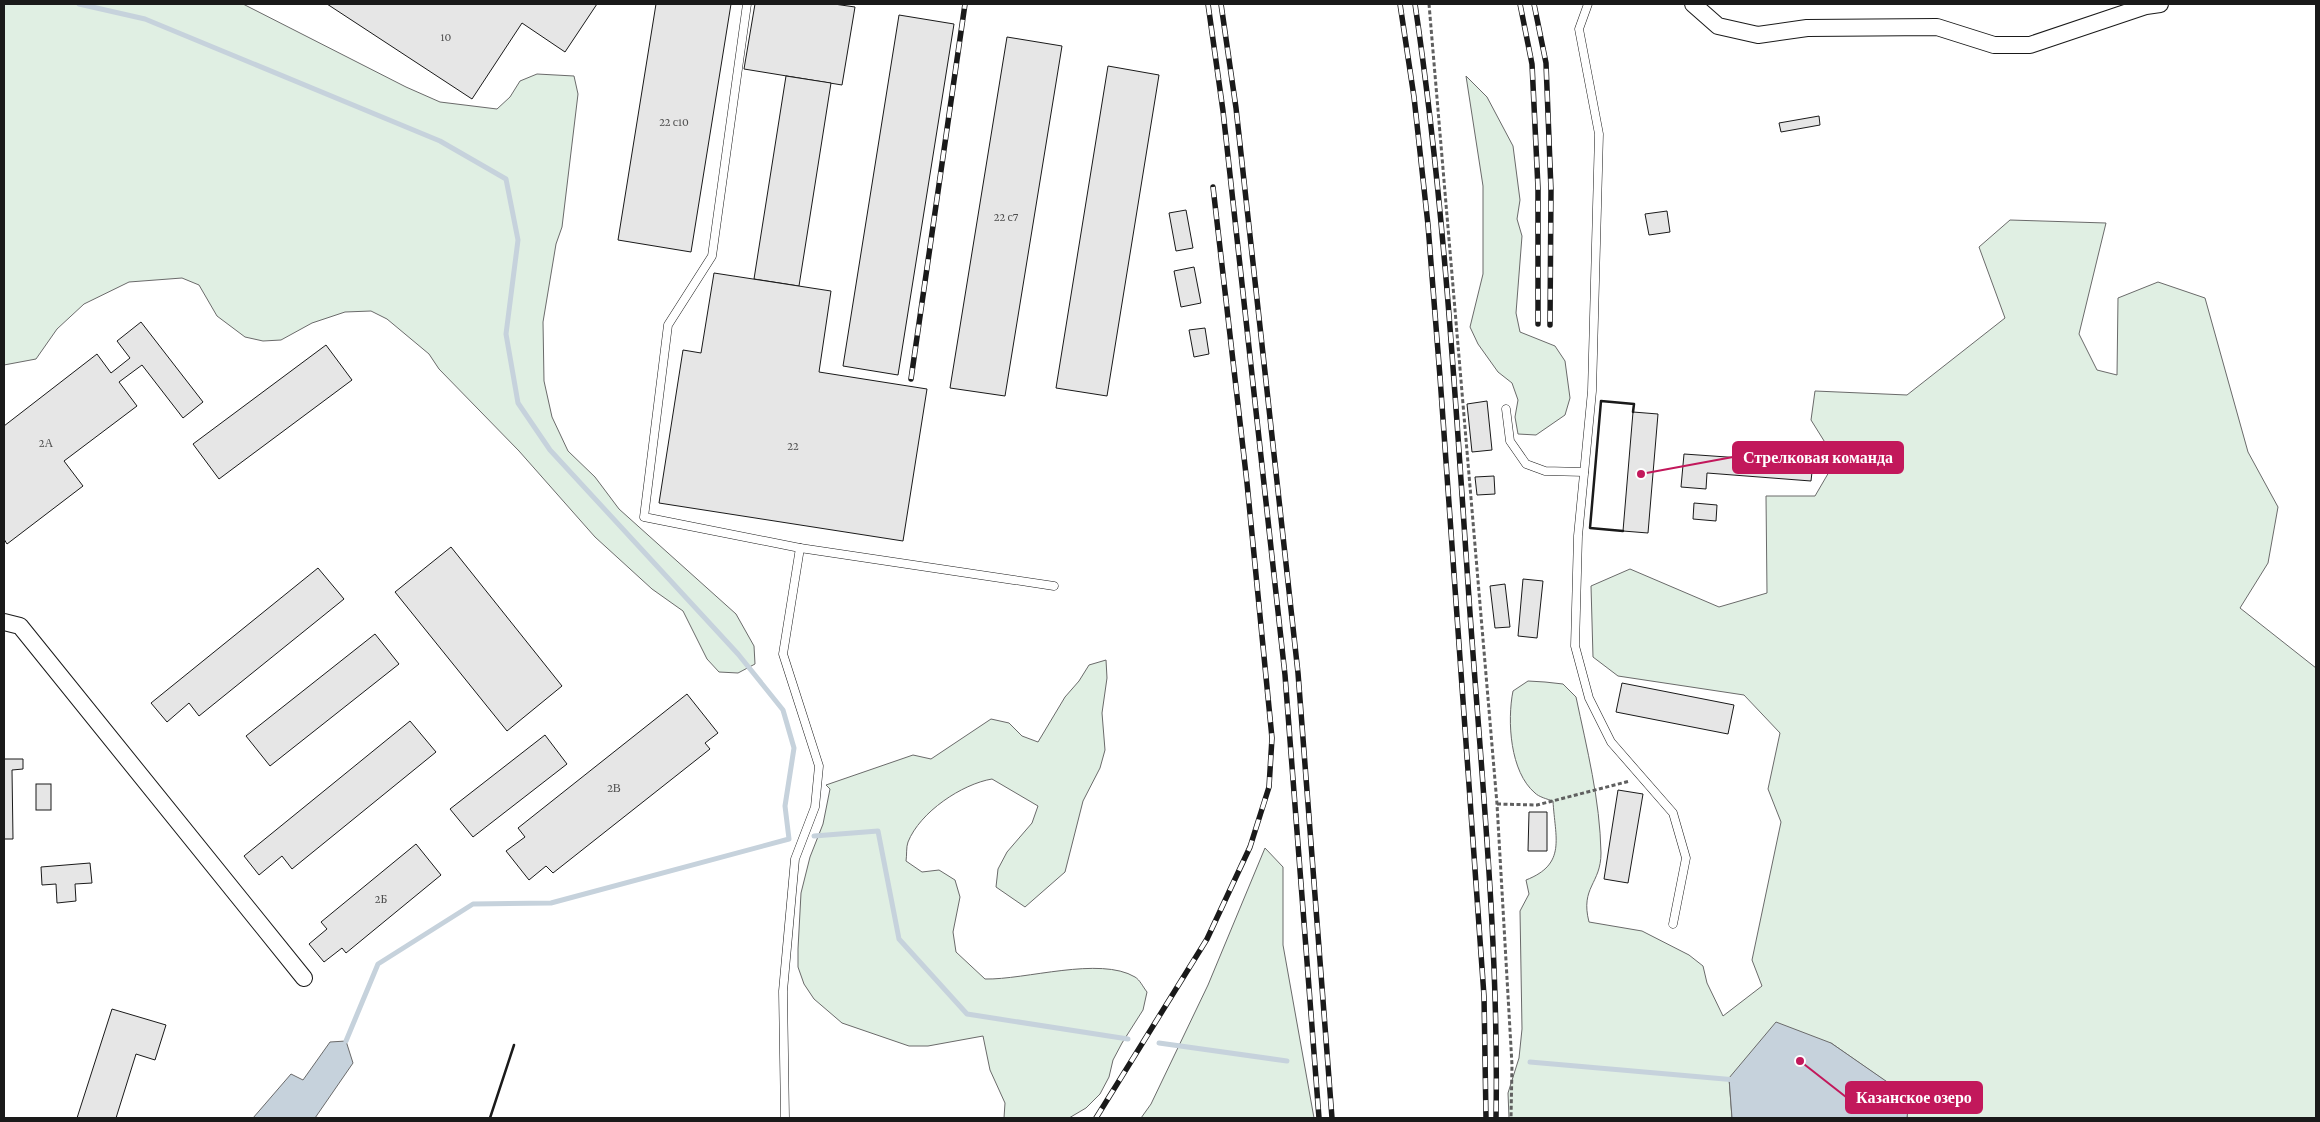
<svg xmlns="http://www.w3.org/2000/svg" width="2320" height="1122" viewBox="0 0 2320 1122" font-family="'Crimson Pro',serif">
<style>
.green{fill:#e0efe3;stroke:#6a6a6a}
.water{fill:#c6d2dc;stroke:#6a6a6a}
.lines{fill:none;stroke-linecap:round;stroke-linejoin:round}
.stream{stroke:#c6d2dc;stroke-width:5}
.building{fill:#e6e6e6;stroke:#1a1a1a}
.service-casing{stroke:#1a1a1a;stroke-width:9}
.minor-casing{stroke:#1a1a1a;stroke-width:18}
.path{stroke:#5f5f5f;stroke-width:3;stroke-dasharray:4 2.5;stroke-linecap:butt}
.service{stroke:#fff;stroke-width:8}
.minor{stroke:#fff;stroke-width:16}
.rail-casing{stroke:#1a1a1a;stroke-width:5.5}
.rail{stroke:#fff;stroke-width:4;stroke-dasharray:11;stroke-linecap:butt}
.wall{stroke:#1a1a1a;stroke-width:2.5}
.labels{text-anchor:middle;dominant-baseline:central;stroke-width:4;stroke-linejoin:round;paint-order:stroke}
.number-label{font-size:12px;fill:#4d4d4d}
.leader{fill:none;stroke:#c2185b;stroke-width:2}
.callout-dot{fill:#c2185b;stroke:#fff;stroke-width:2}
.callout{fill:#c2185b;stroke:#c2185b;stroke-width:2}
.callout-label{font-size:16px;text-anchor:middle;font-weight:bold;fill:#fff}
</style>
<rect width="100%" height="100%" fill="#fff"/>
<g class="green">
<polygon points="4,4 243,4 406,87 440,102 497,109 510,97 520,81 537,74 574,76 578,94 562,227 556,244 543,322 544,381 552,417 568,451 595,477 619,509 736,614 754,646 755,664 738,673 719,672 707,659 683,611 652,589 595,537 519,451 439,369 429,354 387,319 371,311 345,312 312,323 281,340 263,341 245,337 217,316 199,285 182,278 129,282 84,304 57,329 36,359 4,365"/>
<polygon points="1466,76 1487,97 1513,146 1520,200 1517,219 1522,236 1516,313 1520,332 1555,346 1565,361 1570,398 1565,415 1536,435 1518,434 1515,417 1518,400 1512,383 1498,372 1478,344 1470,327 1483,274 1483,186"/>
<path d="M2010 220 2106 223 2079 334 2097 370 2117 375 2118 298 2158 282 2205 298 2248 452 2278 507 2268 563 2240 608 2316 668V1118H1907L1908 1097 1831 1043 1729 1078 1732 1118H1509L1508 1093 1519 1058 1522 1029 1520 911 1529 894 1526 880C1567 864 1555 838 1553 801 1547 799 1539 797 1535 793 1510 772 1507 721 1513 691L1528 681 1545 682 1563 684 1576 697C1587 749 1600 800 1601 853 1601 884 1580 887 1589 922L1642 931 1689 955 1703 966 1707 983 1723 1016 1762 986 1752 960 1781 822 1768 789 1780 733 1744 695 1618 676 1593 657 1591 586 1630 569 1719 607 1767 593 1766 496H1815L1836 460 1811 420 1815 391 1907 395 2005 318 1979 247Z"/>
<path d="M1106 660 1107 678 1102 713 1105 750 1100 768 1083 801 1065 872 1025 907 996 887 998 869 1007 852 1032 823 1038 806 992 779C962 784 920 812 908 842 906 847 907 855 906 861L922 872 939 870 955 880 960 897 953 932 956 952 985 979C1025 980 1100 956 1135 977 1140 980 1143 987 1147 992L1143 1010 1122 1043 1113 1060 1109 1077 1100 1094 1086 1108 1069 1118H1004L1005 1103 990 1070 983 1036 928 1046H909L842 1023 814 999 804 984 798 967V949L801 893 810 857 823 824 830 789 826 785 913 755 931 759 991 719 1009 723 1022 736 1038 742 1065 697 1079 681 1089 665Z"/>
<polygon points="1265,848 1283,867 1283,945 1314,1118 1141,1118 1151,1104 1208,985"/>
</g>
<g class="water">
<polygon points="1776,1022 1831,1043 1909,1097 1907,1118 1732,1118 1729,1078"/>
<polygon points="346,1041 353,1063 315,1118 253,1118 291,1074 303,1080 330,1042"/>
</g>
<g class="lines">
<g class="stream">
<polyline points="79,4 145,19 440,141 506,179 518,240 506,334 518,403 550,450 738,654 783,710 794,748 785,806 789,839 551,903 473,904 378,964 346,1041"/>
<polyline points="814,836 878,831 899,939 967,1014 1128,1039"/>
<polyline points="1159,1043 1287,1061"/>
<polyline points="1530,1062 1736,1080"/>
</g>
</g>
<g class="building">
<polygon points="327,4 597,4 565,52 522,23 472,99"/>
<polygon points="656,4 731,4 691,252 618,240"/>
<polygon points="755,4 834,4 855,7 842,85 744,69"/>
<polygon points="899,15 954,24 898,375 843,366"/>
<polygon points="1007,37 1062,46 1005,396 950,388"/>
<polygon points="1108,66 1159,75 1107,396 1056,388"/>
<polygon points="786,76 831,83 799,286 754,279"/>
<polygon points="1819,116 1820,125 1781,132 1779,123"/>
<polygon points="1186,210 1193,248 1176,251 1169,213"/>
<polygon points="1667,211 1670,232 1649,235 1645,214"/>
<polygon points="1194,267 1201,303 1181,307 1174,271"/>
<polygon points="714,273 831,291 819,372 927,389 903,541 659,503 683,350 701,353"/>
<polygon points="141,322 203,402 183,418 142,365 119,382 137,406 64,461 83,486 7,544 4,539 4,426 97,354 111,373 130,358 117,341"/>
<polygon points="1205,328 1209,354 1194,357 1189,330"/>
<polygon points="326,345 352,380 219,479 193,444"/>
<polygon points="1487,401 1492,450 1472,452 1467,404"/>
<polygon points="1633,412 1658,414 1648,533 1623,531"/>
<polygon points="1684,454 1813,463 1811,481 1707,473 1706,489 1681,487"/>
<polygon points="1494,476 1495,494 1477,495 1475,477"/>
<polygon points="1694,503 1717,505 1716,521 1693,519"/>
<polygon points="451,547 562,686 507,731 395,592"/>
<polygon points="318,568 344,599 199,716 189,703 167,722 151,703"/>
<polygon points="1523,579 1543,581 1537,638 1518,636"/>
<polygon points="1505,584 1510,627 1495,628 1490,586"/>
<polygon points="375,634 399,664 270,766 246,736"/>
<polygon points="1622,683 1734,705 1728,734 1616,712"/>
<polygon points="687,694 718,733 705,743 710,749 553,873 546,866 529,880 506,851 525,837 518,828"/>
<polygon points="410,721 436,752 292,869 282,856 259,875 244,856"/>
<polygon points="545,735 567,764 473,837 450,809"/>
<polygon points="4,759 23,759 23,769 12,770 13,839 4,839"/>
<rect x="36" y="784" width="15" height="26"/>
<polygon points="1618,790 1643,794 1628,883 1604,879"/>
<polygon points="1529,812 1547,812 1547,851 1528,851"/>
<polygon points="416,844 441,875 346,953 342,948 324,962 309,944 327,929 321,922"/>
<polygon points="90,863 92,883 75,884 76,901 57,903 56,884 42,885 41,867"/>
<polygon points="112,1009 166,1025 155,1060 136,1054 116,1118 77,1118"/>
</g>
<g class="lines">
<defs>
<g id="service">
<polyline points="747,4 712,256 668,325 644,517 800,548 783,654 819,766 815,807 795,859 783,991 785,1118"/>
<polyline points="1588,4 1579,29 1599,134 1592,391 1578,536 1575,646 1589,698 1611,742 1673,813 1686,858 1673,924"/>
<polyline points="1506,409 1510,441 1526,464 1545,471 1584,472"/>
<polyline points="800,548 1054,586"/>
</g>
<g id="minor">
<polyline points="1693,4 1718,26 1758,35 1807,28 1937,27 1994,45 2030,45 2146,6 2160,4"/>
<polyline points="4,622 20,626 304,978"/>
</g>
</defs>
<use href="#service" class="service-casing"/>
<use href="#minor" class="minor-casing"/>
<g class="path">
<polyline points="1429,4 1497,804 1512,1065 1511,1118"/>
<polyline points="1497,804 1537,805 1630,781"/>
</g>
<use href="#service" class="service"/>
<use href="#minor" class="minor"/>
<defs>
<g id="rail">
<polyline points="1208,4 1223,111 1285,675 1319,1118"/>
<polyline points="1221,4 1236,108 1298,673 1332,1118"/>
<polyline points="1400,4 1414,97 1428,225 1440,377 1484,996 1486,1118"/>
<path d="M1415 4C1445 206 1456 410 1470 613 1482 781 1499 950 1496 1118"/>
<polyline points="1520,4 1532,64 1538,188 1538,324"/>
<polyline points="1534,4 1546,63 1551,190 1550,325"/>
<polyline points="911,379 965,4"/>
<polyline points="1096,1118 1207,939 1250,847 1269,787 1272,738 1247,483 1213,187"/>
</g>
</defs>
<use href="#rail" class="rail-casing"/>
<use href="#rail" class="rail"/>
<g class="wall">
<polyline points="1623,531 1590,528 1601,401 1634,404 1633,412"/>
<polyline points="490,1118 514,1045"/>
</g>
</g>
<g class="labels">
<g class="number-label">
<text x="446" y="37">10</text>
<text x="674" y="122">22 с10</text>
<text x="1006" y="217">22 с7</text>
<text x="46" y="443">2А</text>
<text x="793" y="446">22</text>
<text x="614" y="788">2В</text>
<text x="381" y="899">2Б</text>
</g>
</g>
<path class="leader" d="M1641 474L1733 457M1800 1061L1846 1097"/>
<g class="callout-dot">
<circle cx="1641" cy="474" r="5"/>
<circle cx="1800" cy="1061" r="5"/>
</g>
<g class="callout">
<rect x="1733" y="442" width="170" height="31" rx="5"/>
<rect x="1846" y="1082" width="136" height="31" rx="5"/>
</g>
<g class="callout-label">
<text x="1818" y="463">Стрелковая команда</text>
<text x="1914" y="1103">Казанское озеро</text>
</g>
<rect width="2320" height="1122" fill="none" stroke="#1a1a1a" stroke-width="10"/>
</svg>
